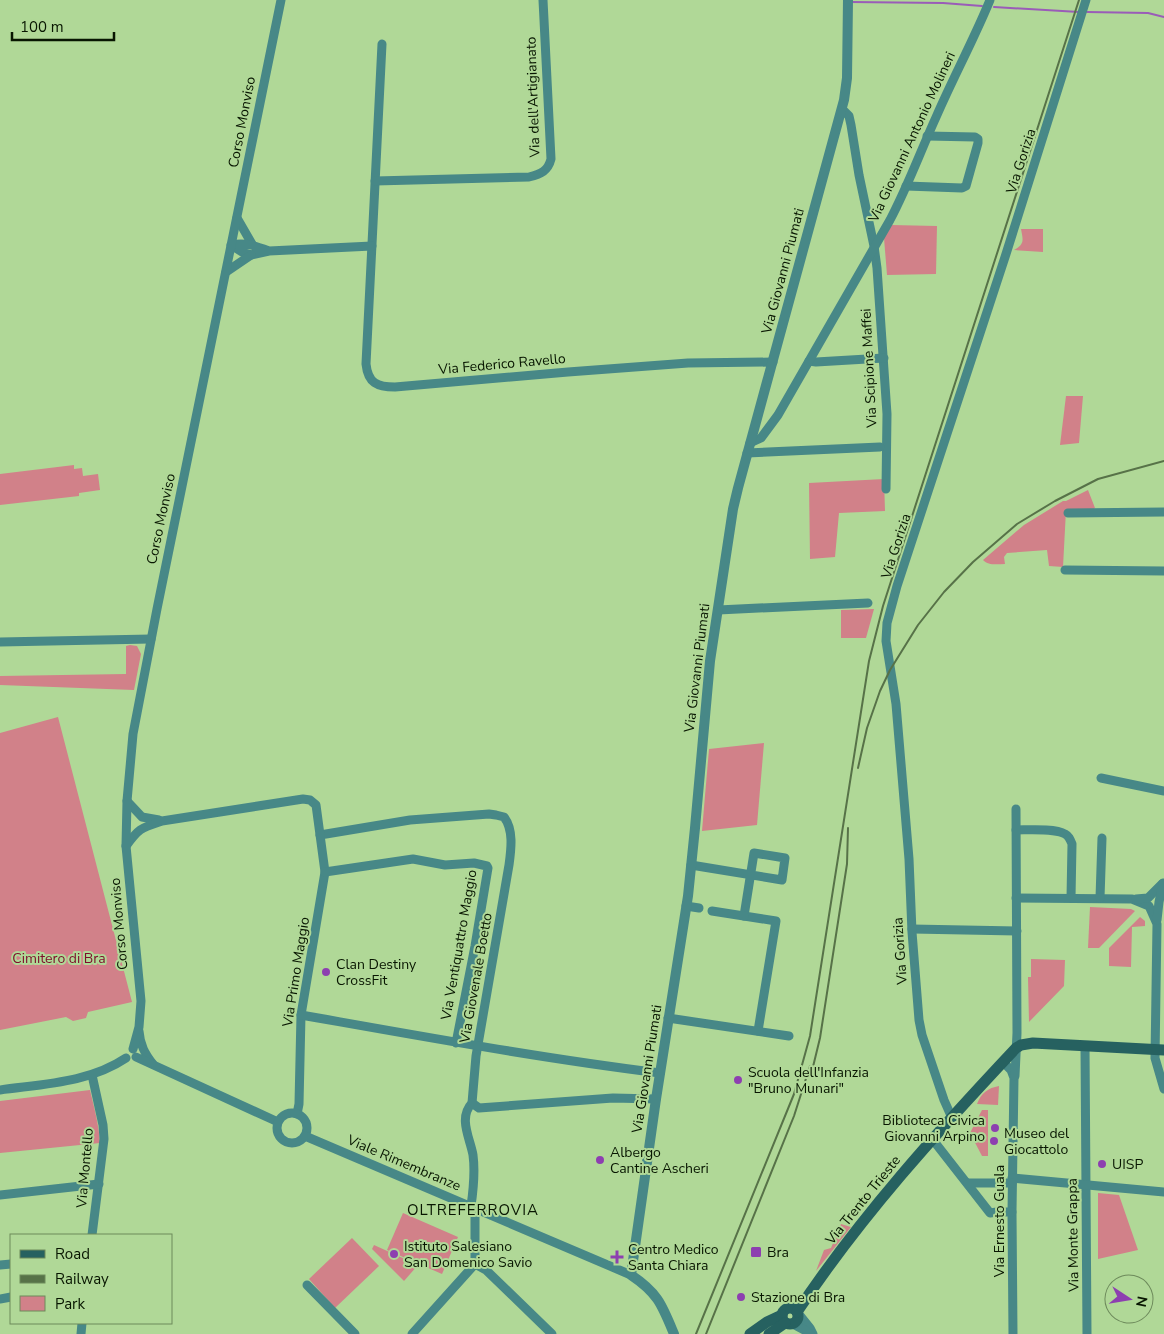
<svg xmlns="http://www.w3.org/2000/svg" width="1164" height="1334" viewBox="0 0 1164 1334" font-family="'Nunito Sans',sans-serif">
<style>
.green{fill:#d18189}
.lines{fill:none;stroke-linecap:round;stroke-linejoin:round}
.stream{stroke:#9a5cb8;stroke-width:2}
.minor{stroke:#478887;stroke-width:9}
.tertiary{stroke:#478887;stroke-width:10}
.secondary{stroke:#266160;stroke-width:11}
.rail{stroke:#577248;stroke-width:2}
.poi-dot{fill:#8d3fb0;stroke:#b0d897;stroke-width:2}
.labels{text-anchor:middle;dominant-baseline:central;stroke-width:4;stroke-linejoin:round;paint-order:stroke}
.street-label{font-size:14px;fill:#081601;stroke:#b0d897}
.park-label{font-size:14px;fill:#7c0d2b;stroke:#b0d897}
.poi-label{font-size:14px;fill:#081601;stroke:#b0d897;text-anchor:start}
.neighbourhood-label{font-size:15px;letter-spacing:1px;fill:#081601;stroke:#b0d897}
</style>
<rect width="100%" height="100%" fill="#b0d897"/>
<g class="green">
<polygon points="891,225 937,226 936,274 887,275 884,238"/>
<path d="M1021 229H1043V252L1014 250C1025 244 1023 240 1021 229Z"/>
<polygon points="1066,396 1083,396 1079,443 1060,445"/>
<polygon points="74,465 74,469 82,468 83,476 98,474 100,490 79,493 79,496 0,505 0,474"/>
<polygon points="884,479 885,511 839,513 835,557 810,559 809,483"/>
<path d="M1088 490 1095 508 1092 510H1066L1063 567 1049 566 1047 550 1007 553 1004 557 1005 564C997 564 989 566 983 560L1024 525 1063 501H1066Z"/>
<polygon points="874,609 866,638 841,638 841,610"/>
<polygon points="130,645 137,646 141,654 134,690 0,685 0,676 126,674 126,646"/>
<polygon points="58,717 132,1002 88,1012 86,1018 73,1021 66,1017 0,1030 0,733"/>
<polygon points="764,743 757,825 702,831 709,749"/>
<polygon points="1090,907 1131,909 1135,911 1099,948 1088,948"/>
<polygon points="1140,917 1145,921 1145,926 1132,927 1131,967 1109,966 1109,948"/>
<polygon points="1031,959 1065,960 1064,986 1029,1022 1028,977 1031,977"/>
<path d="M999 1086 998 1105 977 1104C981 1093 988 1088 999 1086Z"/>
<path d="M90 1090C94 1107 99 1125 100 1143L0 1153V1101Z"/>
<polygon points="982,1110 988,1110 988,1156 982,1156 970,1133"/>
<polygon points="1098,1193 1119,1195 1138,1250 1098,1259"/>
<polygon points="403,1213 458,1237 442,1274 387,1250"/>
<polygon points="841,1224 851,1227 816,1271 824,1250 831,1248"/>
<polygon points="352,1238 379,1266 335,1308 309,1279"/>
<polygon points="374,1245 418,1265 404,1281 372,1249"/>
</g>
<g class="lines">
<g class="stream">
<polyline points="851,2 943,3 982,6"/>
<polyline points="994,7 1079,12"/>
<polyline points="1087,12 1148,13 1164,17"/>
</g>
<g class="minor">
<path d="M382 44 366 364C368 383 377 387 395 387L568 372 688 363 773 362"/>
<polyline points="842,109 849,116 851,125 859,175 874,246 877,268 887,414 886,489"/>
<path d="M375 181 529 177C541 174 548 171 551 159L543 0"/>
<polyline points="906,186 962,188 966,186 978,143 978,139 975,137 927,136"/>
<polyline points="237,218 252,244"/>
<path d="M269 251C256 246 246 242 231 245L242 252 251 255 269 251 372 246"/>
<polyline points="226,272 251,255"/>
<polyline points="809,361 816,362 884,358"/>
<path d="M750 443 761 438 778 415 890 220C908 186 921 150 937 115 954 76 974 39 990 0"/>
<polyline points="747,453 880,447"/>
<polyline points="1068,513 1164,512"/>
<polyline points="1065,570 1164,571"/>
<polyline points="718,610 868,603"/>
<polyline points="0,642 151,639"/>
<polyline points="1101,778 1164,791"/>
<polyline points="127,801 142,817 159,820"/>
<path d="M1016 830C1028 830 1055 828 1065 834 1069 836 1070 839 1072 844L1071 898"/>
<path d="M320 835 410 820 489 814 496 815 504 817C514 830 511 850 509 865L476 1056 472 1103C458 1118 470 1138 473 1155 475 1170 473 1192 471 1206"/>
<path d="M126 846C139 828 141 828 162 821L303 799 310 800 316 805 325 872 301 1015 299 1104 297 1114"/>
<polyline points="691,865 782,880 785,858 754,853 744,916 776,921 758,1031"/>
<polyline points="325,872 413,859 445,865 474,863 487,866 488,868 475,946 456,1043"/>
<polyline points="1016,898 1132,899 1149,906 1157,924 1155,1058 1164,1089"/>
<polyline points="1100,898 1102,838"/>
<polyline points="1136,899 1148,898 1162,884"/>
<polyline points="686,906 699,908"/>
<polyline points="712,911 744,916"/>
<polyline points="1157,920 1159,902 1163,883"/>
<polyline points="912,929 1017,931"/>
<path d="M301 1015C420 1036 540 1058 660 1073"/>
<polyline points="668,1018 789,1036"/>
<path d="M139 1031C140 1045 145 1054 153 1064"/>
<polyline points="1085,1046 1087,1334"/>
<polyline points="133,1049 139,1027 141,1001 126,846 127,801 133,734 157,609 281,0"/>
<polyline points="136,1057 278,1122"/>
<polyline points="1003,1062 1011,1070 1014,1078 1012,1212 1013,1334"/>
<polyline points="92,1075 103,1125 104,1139 92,1235"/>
<polyline points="1015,1076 1017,1033 1016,809"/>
<path d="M0 1090C42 1084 89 1083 126 1058"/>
<polyline points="472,1103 479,1108 613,1098 656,1099"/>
<circle cx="292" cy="1128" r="15"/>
<polyline points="952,1118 944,1100 922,1035 919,1020 912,932 909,859 896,704 886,641 887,623 897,586 1006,254 1086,0"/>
<polyline points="305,1136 631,1275"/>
<polyline points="933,1140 990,1213 997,1212 1012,1212"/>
<polyline points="1012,1178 1164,1192"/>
<polyline points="968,1183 1012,1183"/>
<polyline points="0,1195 99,1184"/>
<polyline points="475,1264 486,1270 552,1334"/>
<polyline points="0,1265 11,1264"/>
<polyline points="307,1285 355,1334"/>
<polyline points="0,1299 11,1297"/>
<polyline points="798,1313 810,1328 813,1334"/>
<polyline points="793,1324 806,1331 810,1334"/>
<polyline points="81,1334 82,1323"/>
<polyline points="412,1334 475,1264 475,1208"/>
</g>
<path class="tertiary" d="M674 1334C662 1305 658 1293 631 1275L656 1099 688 896 695 828 710 661 733 509 738 488 844 100 847 78 848 0"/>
<g class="secondary">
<circle cx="790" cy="1316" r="8"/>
<path d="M797 1312C860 1217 938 1131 1016 1048L1021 1045 1033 1043 1164 1050"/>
<polyline points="750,1334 767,1322 782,1315"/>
<polyline points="769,1334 785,1323"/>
</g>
<g class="rail">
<polyline points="858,768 867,728 880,691 890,670 918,625 944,592 973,562 1017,524 1055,501 1098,479 1164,461"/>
<polyline points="811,1075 820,1038 847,864 848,828"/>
<polyline points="696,1334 794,1094 810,1036 869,661 883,606 1079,0"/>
<polyline points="706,1334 794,1116 810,1066"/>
</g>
</g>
<g class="poi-dot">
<circle cx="326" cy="972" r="5"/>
<circle cx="738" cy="1080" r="5"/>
<circle cx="995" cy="1128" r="5"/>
<circle cx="994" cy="1141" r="5"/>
<circle cx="600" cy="1160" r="5"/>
<circle cx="1102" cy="1164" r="5"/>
<rect x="750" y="1246" width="12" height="12" rx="2.5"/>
<circle cx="394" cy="1254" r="5"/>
<path d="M614.5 1249.5h5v5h5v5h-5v5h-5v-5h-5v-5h5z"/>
<circle cx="741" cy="1297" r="5"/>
</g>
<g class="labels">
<g class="street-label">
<text transform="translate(533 97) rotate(-92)">Via dell'Artigianato</text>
<text transform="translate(242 122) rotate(-79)">Corso Monviso</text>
<text transform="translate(912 137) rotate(-65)">Via Giovanni Antonio Molineri</text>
<text transform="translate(1021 161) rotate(-72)">Via Gorizia</text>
<text transform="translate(783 271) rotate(-75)">Via Giovanni Piumati</text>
<text transform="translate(502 364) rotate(-5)">Via Federico Ravello</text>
<text transform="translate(869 368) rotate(-93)">Via Scipione Maffei</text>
<text transform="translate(161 519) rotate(-78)">Corso Monviso</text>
<text transform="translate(896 546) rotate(-72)">Via Gorizia</text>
<text transform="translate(697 668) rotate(-83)">Via Giovanni Piumati</text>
<text transform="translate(119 924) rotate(-95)">Corso Monviso</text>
<text transform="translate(459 945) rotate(-80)">Via Ventiquattro Maggio</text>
<text transform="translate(900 951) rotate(-94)">Via Gorizia</text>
<text transform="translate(296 972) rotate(-81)">Via Primo Maggio</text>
<text transform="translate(476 978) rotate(-80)">Via Giovenale Boetto</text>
<text transform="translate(647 1069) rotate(-81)">Via Giovanni Piumati</text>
<text transform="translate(404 1163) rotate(23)">Viale Rimembranze</text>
<text transform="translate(85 1168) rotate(-85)">Via Montello</text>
<text transform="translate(863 1200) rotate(-51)">Via Trento Trieste</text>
<text transform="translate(999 1221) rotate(-90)">Via Ernesto Guala</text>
<text transform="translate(1073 1235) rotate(-91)">Via Monte Grappa</text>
</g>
<g class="park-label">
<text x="59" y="958">Cimitero di Bra</text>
</g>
<g class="poi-label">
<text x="336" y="964">Clan Destiny<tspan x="336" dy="16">CrossFit</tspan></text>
<text x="748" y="1072">Scuola dell'Infanzia<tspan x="748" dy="16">"Bruno Munari"</tspan></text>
<text x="985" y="1120" text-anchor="end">Biblioteca Civica<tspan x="985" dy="16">Giovanni Arpino</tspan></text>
<text x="1004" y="1133">Museo del<tspan x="1004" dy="16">Giocattolo</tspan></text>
<text x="610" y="1152">Albergo<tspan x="610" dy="16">Cantine Ascheri</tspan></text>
<text x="1112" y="1164">UISP</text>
<text x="404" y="1246">Istituto Salesiano<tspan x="404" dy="16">San Domenico Savio</tspan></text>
<text x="628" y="1249">Centro Medico<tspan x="628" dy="16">Santa Chiara</tspan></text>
<text x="767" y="1252">Bra</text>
<text x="751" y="1297">Stazione di Bra</text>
</g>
<g class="neighbourhood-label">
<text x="473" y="1210">OLTREFERROVIA</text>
</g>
</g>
<rect x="10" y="1234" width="162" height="90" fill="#b0d897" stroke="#6d8a5b"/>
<rect x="20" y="1250" width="25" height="8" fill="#266160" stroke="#6d8a5b"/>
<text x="55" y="1259" font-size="15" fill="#081601">Road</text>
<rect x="20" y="1275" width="25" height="8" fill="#577248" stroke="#6d8a5b"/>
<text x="55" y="1284" font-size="15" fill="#081601">Railway</text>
<rect x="20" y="1296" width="25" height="15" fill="#d18189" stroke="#6d8a5b"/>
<text x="55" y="1309" font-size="15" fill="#081601">Park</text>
<g transform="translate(1129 1299) rotate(102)"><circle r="24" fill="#b0d897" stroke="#6d8a5b"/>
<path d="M0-4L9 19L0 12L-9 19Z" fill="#8d3fb0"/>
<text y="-8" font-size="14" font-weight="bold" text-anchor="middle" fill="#081601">N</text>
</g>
<path d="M12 32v8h102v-8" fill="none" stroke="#081601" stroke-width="2.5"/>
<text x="20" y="32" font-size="15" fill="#081601" stroke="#b0d897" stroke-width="4" paint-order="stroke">100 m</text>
</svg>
